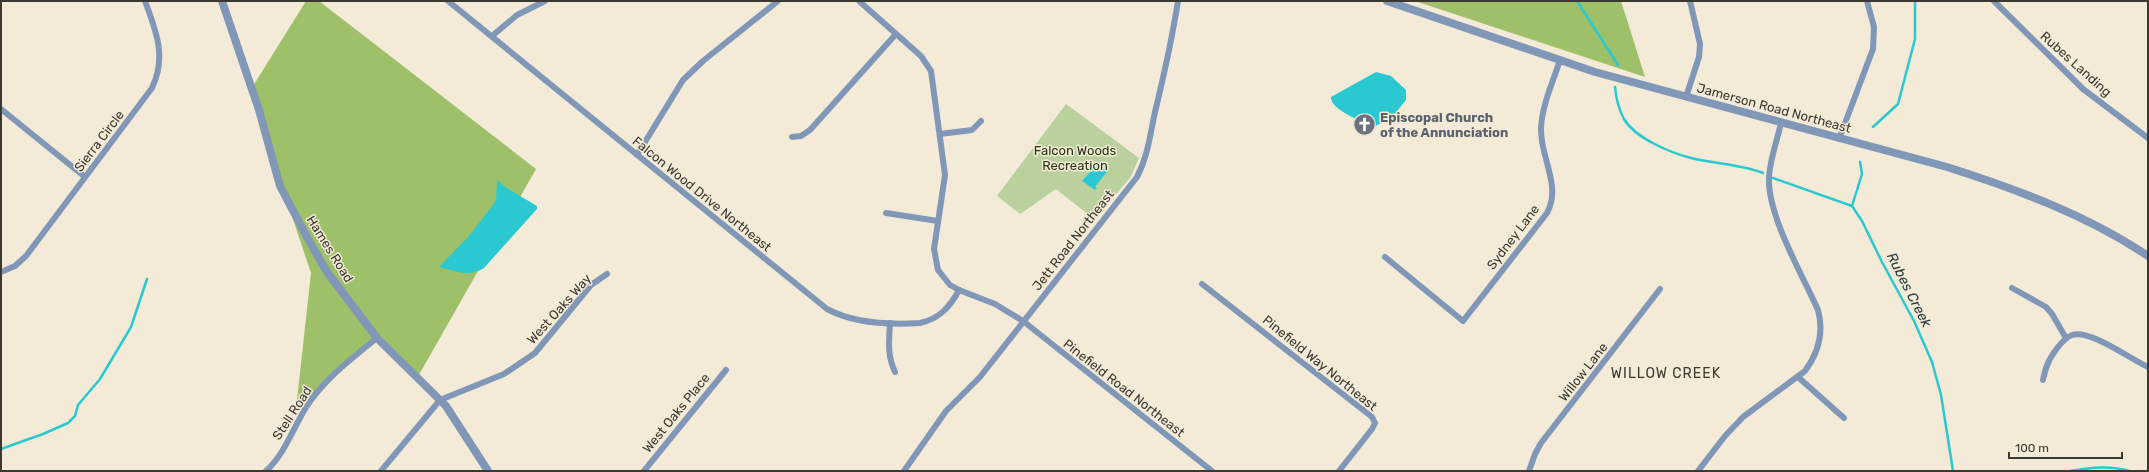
<svg xmlns="http://www.w3.org/2000/svg" width="2149" height="472" viewBox="0 0 2149 472" font-family="Rubik,sans-serif">
<style>
.green{fill:#bad09d}
.forest{fill:#9dc068}
.water{fill:#2ac8d0}
.lines{fill:none;stroke-linecap:round;stroke-linejoin:round}
.stream{stroke:#2ac8d0;stroke-width:2.5}
.minor{stroke:#8197b8;stroke-width:6}
.tertiary{stroke:#8197b8;stroke-width:8}
.labels{text-anchor:middle;dominant-baseline:central;stroke-width:3;stroke-linejoin:round;paint-order:stroke}
.street-label{font-size:13px;fill:#3b3830;stroke:#f3ebd7}
.worship-label{font-size:13px;font-weight:bold;fill:#5b616d;stroke:#f3ebd7;text-anchor:start}
.park-label{font-size:13px;fill:#24320d;stroke:#f3ebd7}
.water-label{font-size:14px;font-style:italic;fill:#243c3e;stroke:#f3ebd7}
.neighbourhood-label{font-size:14px;letter-spacing:1px;fill:#3b3830;stroke:#f3ebd7}
</style>
<rect width="100%" height="100%" fill="#f3ebd7"/>
<polygon class="green" points="1066,104 1139,158 1130,178 1094,219 1056,189 1020,214 997,196"/>
<g class="forest">
<polygon points="306,1 319,1 536,169 416,380 375,338 296,409 311,273 250,91"/>
<polygon points="1415,1 1621,1 1645,77"/>
</g>
<g class="water">
<path d="M1376 72 1391 76 1406 90V100L1393 116 1374 127C1364 122 1330 110 1331 97Z"/>
<polygon points="1100,161 1109,169 1095,187 1097,188 1095,190 1082,181"/>
<path d="M497 180C509 191 523 197 537 206V209L484 268C468 278 457 271 439 267L469 236 496 201Z"/>
</g>
<g class="lines">
<g class="stream">
<polyline points="1577,1 1618,65"/>
<path d="M1615 87C1616 98 1618 108 1624 119 1635 138 1671 153 1691 158 1715 164 1740 164 1763 173"/>
<polyline points="1873,127 1898,104 1915,39 1915,1"/>
<polyline points="1773,178 1852,206 1862,221 1882,262 1914,321 1932,362 1941,395 1953,471"/>
<polyline points="1852,206 1862,174 1860,162"/>
<polyline points="1,449 43,434 68,423 75,416 78,405 100,379 131,327 147,279"/>
<path d="M2070 471C2090 468 2109 465 2129 471"/>
</g>
<g class="minor">
<path d="M448 1 827 309C855 324 889 325 920 323 939 319 950 307 959 290"/>
<polyline points="859,1 921,56 931,71 945,175 934,249 938,270 950,285 959,290 995,304 1023,321 1212,471"/>
<polyline points="1994,1 2083,89 2148,138"/>
<polyline points="492,36 517,15 545,1"/>
<polyline points="1686,97 1699,57 1700,44 1690,1"/>
<polyline points="1,109 85,177"/>
<polyline points="940,134 972,130 981,121"/>
<polyline points="792,137 801,136 810,130 896,34"/>
<polyline points="1839,139 1873,49 1874,27 1867,1"/>
<polyline points="637,155 683,80 703,61 778,1"/>
<polyline points="886,213 938,221"/>
<path d="M1385 257 1463 321 1547 213C1562 185 1540 158 1541 128 1542 105 1553 82 1560 60"/>
<path d="M1 272 15 266 26 256 152 88C167 57 156 31 145 1"/>
<polyline points="1202,284 1372,417 1375,423 1372,429 1339,471"/>
<polyline points="2012,288 2046,307 2052,314 2066,338"/>
<path d="M890 323C889 341 887 355 895 372"/>
<polyline points="1798,377 1844,418"/>
<path d="M2043 380C2046 365 2049 359 2058 347 2062 342 2066 337 2072 335 2090 329 2130 359 2148 367"/>
<path d="M266 471C284 455 293 429 305 409 323 380 351 359 377 338"/>
<polyline points="381,471 440,400 504,374 535,353 591,285 607,274"/>
<polyline points="644,471 726,370"/>
<path d="M904 471 946 411 980 377 1137 177C1148 156 1150 135 1155 112 1164 75 1172 39 1178 1"/>
<polyline points="1529,471 1535,454 1541,443 1660,289"/>
<path d="M1698 471 1725 436 1743 417 1805 371C1819 352 1824 332 1818 310 1802 274 1767 215 1769 177 1770 159 1777 141 1781 123"/>
</g>
<g class="tertiary">
<polyline points="222,1 259,110 280,186 308,239 327,272 377,338 446,406 488,471"/>
<path d="M1387 1 1595 72 1947 167C2016 189 2087 215 2148 256"/>
</g>
</g>
<defs>
<symbol id="church-disc" viewBox="-11 -11 22 22"><circle r="9.5" fill="#6b7280" stroke="#f3ebd7"/><path d="M-1.2-6h2.4v3.5h3.3v2.4h-3.3V6h-2.4V-.1h-3.3v-2.4h3.3Z" fill="#fff"/></symbol>
</defs>
<g fill-rule="evenodd">
<use href="#church-disc" x="1352" y="112" width="25" height="25"/>
</g>
<g class="labels">
<g class="street-label">
<text transform="translate(2076 64) rotate(42)">Rubes Landing</text>
<text transform="translate(1774 108) rotate(15)">Jamerson Road Northeast</text>
<text transform="translate(99 141) rotate(-53)">Sierra Circle</text>
<text transform="translate(702 194) rotate(39)">Falcon Wood Drive Northeast</text>
<text transform="translate(1513 237) rotate(-53)">Sydney Lane</text>
<text transform="translate(1073 240) rotate(-52)">Jett Road Northeast</text>
<text transform="translate(330 249) rotate(58)">Hames Road</text>
<text transform="translate(559 309) rotate(-48)">West Oaks Way</text>
<text transform="translate(1320 363) rotate(39)">Pinefield Way Northeast</text>
<text transform="translate(1583 372) rotate(-52)">Willow Lane</text>
<text transform="translate(1124 388) rotate(38)">Pinefield Road Northeast</text>
<text transform="translate(292 413) rotate(-57)">Stell Road</text>
<text transform="translate(676 413) rotate(-51)">West Oaks Place</text>
</g>
<g class="worship-label">
<text x="1380" y="117">Episcopal Church<tspan x="1380" dy="15">of the Annunciation</tspan></text>
</g>
<g class="park-label">
<text x="1075" y="150">Falcon Woods<tspan x="1075" dy="15">Recreation</tspan></text>
</g>
<g class="water-label">
<text transform="translate(1909 290) rotate(63)">Rubes Creek</text>
</g>
<g class="neighbourhood-label">
<text x="1666" y="373">WILLOW CREEK</text>
</g>
</g>
<rect width="2149" height="472" fill="none" stroke="#3b3830" stroke-width="4"/>
<path d="M2009 452v6h113v-6" fill="none" stroke="#3b3830" stroke-width="2"/>
<text x="2015" y="452" font-size="12" fill="#3b3830" stroke="#f3ebd7" stroke-width="3" paint-order="stroke">100 m</text>
</svg>
